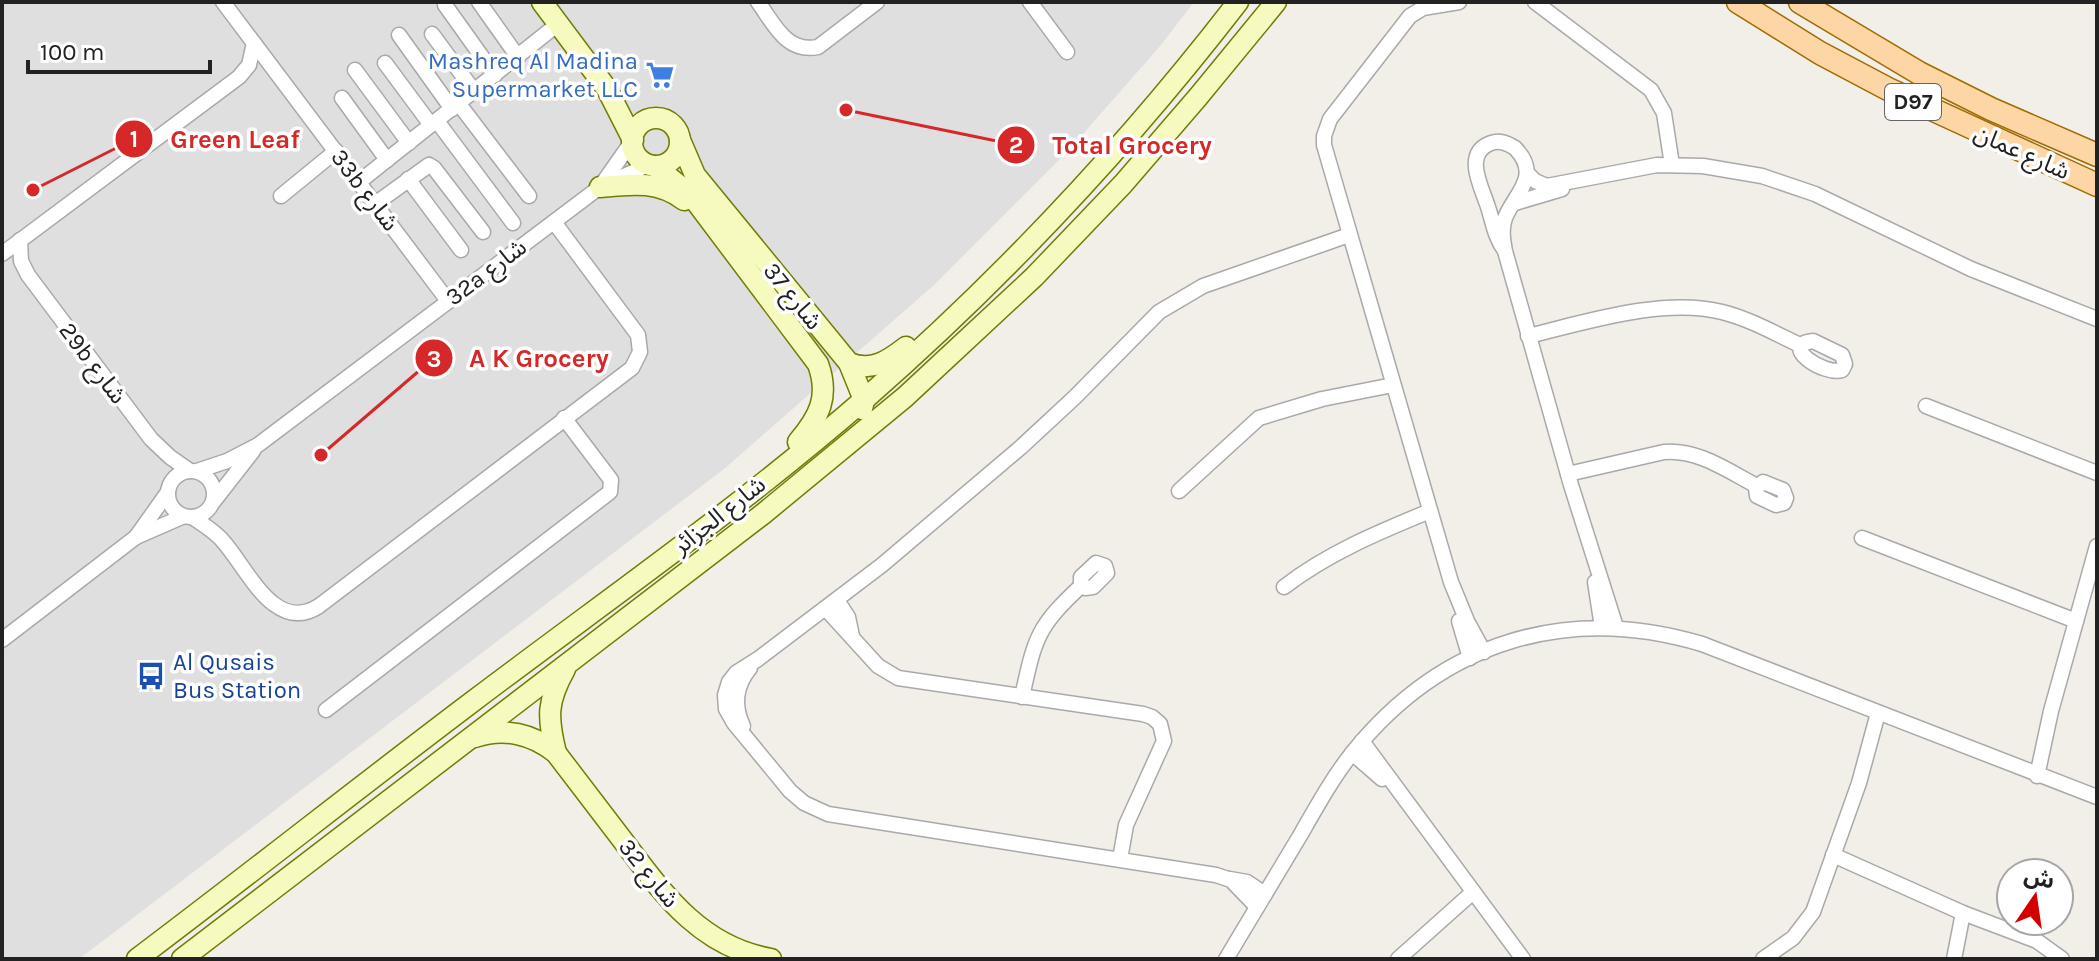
<svg xmlns="http://www.w3.org/2000/svg" width="2099" height="961" viewBox="0 0 2099 961" font-family="Karla,'Noto Sans Arabic',sans-serif">
<style>
.residential{fill:#e0dfdf}
.lines{fill:none;stroke-linecap:round;stroke-linejoin:round}
.street-casing{stroke:#a9a9a9;stroke-width:17}
.secondary-casing{stroke:#707d05;stroke-width:23}
.primary-casing{stroke:#a06b00;stroke-width:25}
.street{stroke:#fff;stroke-width:14}
.secondary{stroke:#f7fabf;stroke-width:20}
.primary{stroke:#fcd6a4;stroke-width:22}
.labels{text-anchor:middle;dominant-baseline:central;stroke-width:7;stroke-linejoin:round;paint-order:stroke}
.shield{fill:#fff;stroke:#646464;stroke-width:2}
.shield-label{font-size:22px;font-weight:bold;fill:#222}
.shop-label{font-size:24px;fill:#366cbe;stroke:#fff;text-anchor:end}
.street-label{font-size:24px;fill:#222;stroke:#fff}
.transit-label{font-size:24px;fill:#164399;stroke:#fff;text-anchor:start}
.leader{fill:none;stroke:#d62828;stroke-width:3}
.callout-dot{fill:#d62828;stroke:#fff;stroke-width:3}
.mark-label{font-size:24px;text-anchor:middle;font-weight:bold;fill:#fff}
.callout-label{font-size:26px;text-anchor:middle;font-weight:bold;fill:#d62828;stroke:#fff;stroke-width:7;stroke-linejoin:round;paint-order:stroke}
</style>
<rect width="100%" height="100%" fill="#f2efe9"/>
<polygon class="residential" points="2,2 1194,2 1161,45 1068,151 934,285 724,469 79,959 2,959"/>
<g class="lines">
<defs>
<g id="street">
<polyline points="223,2 448,301"/>
<polyline points="479,2 518,57"/>
<path d="M758 2C774 24 786 53 818 47L877 2"/>
<polyline points="1030,2 1067,52"/>
<polyline points="1459,2 1423,8 1410,16 1330,119 1324,136 1324,145 1451,582 1467,621 1484,652"/>
<polyline points="1535,2 1651,90 1664,113 1672,165"/>
<polyline points="445,5 495,75"/>
<polyline points="432,34 474,91"/>
<polyline points="399,35 452,109"/>
<polyline points="385,63 431,125"/>
<polyline points="355,70 409,143"/>
<polyline points="342,98 387,160"/>
<polyline points="459,104 529,196"/>
<polyline points="437,121 513,223"/>
<polyline points="1527,173 1535,181 1547,186 1657,165 1703,166 1762,176 1815,194 1971,269 2097,319"/>
<polyline points="408,179 461,250"/>
<polyline points="359,182 558,24"/>
<polyline points="600,187 633,140"/>
<polyline points="281,196 336,151"/>
<polyline points="1515,203 1562,189"/>
<polyline points="375,204 429,165 434,168 483,232"/>
<polyline points="20,240 21,261 28,275 151,439 170,457 190,471"/>
<path d="M1505 251C1494 236 1493 221 1487 204 1481 186 1463 153 1491 143 1500 140 1507 143 1515 148 1542 176 1515 193 1505 218 1501 229 1503 240 1505 251L1571 485 1616 627"/>
<polyline points="2,254 239,77 249,65 254,43"/>
<path d="M1528 336C1586 322 1664 297 1722 312 1750 319 1776 334 1802 346"/>
<path d="M1813 341 1842 355 1845 364 1842 370C1824 376 1778 345 1813 341Z"/>
<polyline points="1926,406 2097,473"/>
<circle cx="191" cy="494" r="23"/>
<polyline points="197,471 227,461 258,445 600,187 648,165"/>
<path d="M1568 474 1664 452C1698 449 1728 471 1757 486"/>
<polygon points="1763,482 1783,490 1786,498 1784,503 1776,505 1757,496 1756,488"/>
<polyline points="1179,491 1259,418 1322,399 1393,385"/>
<polyline points="214,501 253,451"/>
<path d="M192 517C203 524 214 531 222 540 247 567 274 635 319 606L632 368 640 352 638 335 554 222"/>
<polyline points="136,537 184,516"/>
<polyline points="1862,538 2076,621"/>
<polygon points="1096,563 1105,566 1107,573 1093,587 1085,588 1081,585 1081,577"/>
<polyline points="1595,582 1602,627"/>
<path d="M1284 587C1328 553 1379 532 1430 511"/>
<polyline points="837,600 848,617 852,636"/>
<polyline points="826,609 878,666 898,678 1143,714 1152,717 1160,724 1164,741 1126,825 1120,859"/>
<polyline points="1459,621 1470,658"/>
<polyline points="2,640 136,537 168,492"/>
<path d="M1022 697C1035 637 1037 627 1082 585"/>
<polyline points="326,710 610,492 611,480 564,418"/>
<path d="M743 726C733 705 735 686 750 668"/>
<polyline points="1362,741 1523,959"/>
<polyline points="1352,753 1382,779"/>
<polyline points="2037,776 2051,711 2097,546"/>
<polyline points="1833,855 1963,913 2037,941 2062,959"/>
<polyline points="1230,879 1247,882 1265,894"/>
<polyline points="1257,907 1231,880 1216,875 828,814 804,803 790,791 734,723 726,709 725,695 729,682 736,673 758,659 882,565 1020,448 1075,397 1159,312 1203,286 1349,235"/>
<path d="M1226 959C1251 917 1276 875 1301 834 1317 806 1333 777 1353 752 1443 641 1567 604 1702 644L2097 797"/>
<polyline points="1398,959 1473,892"/>
<polyline points="1763,959 1793,938 1813,912 1859,783 1878,713"/>
<polyline points="1954,959 1963,913"/>
</g>
<g id="secondary">
<polyline points="542,2 607,89 633,140"/>
<circle cx="656" cy="142" r="24"/>
<path d="M680 140 695 175 849 363C872 372 888 361 906 347"/>
<path d="M655 166 691 195 818 364C830 397 819 417 798 442"/>
<path d="M600 187C631 184 658 180 684 200"/>
<polyline points="849,363 864,400 862,409"/>
<path d="M475 737C504 727 533 734 556 753 578 782 601 812 624 842 664 895 701 947 771 959"/>
<path d="M556 753C547 717 547 701 565 669"/>
<path d="M137 959C251 873 362 785 476 699 607 600 742 506 866 398 1003 278 1127 146 1238 2"/>
<polyline points="182,959 763,514 905,397 1034,277 1123,184 1198,97 1276,2"/>
</g>
<g id="primary">
<polyline points="1738,2 1820,53 1888,89 2097,185"/>
<polyline points="1800,2 1919,73 1991,109 2097,155"/>
</g>
</defs>
<use href="#street" class="street-casing"/>
<use href="#secondary" class="secondary-casing"/>
<use href="#primary" class="primary-casing"/>
<use href="#street" class="street"/>
<use href="#secondary" class="secondary"/>
<use href="#primary" class="primary"/>
</g>
<defs>
<symbol id="supermarket-bare" viewBox="-9 -9 18 18"><path d="M-6-5.5h2.5l.6 2H6L4.5 2H-2.5L-4.4-4H-6ZM-1.5 3.2a1.3 1.3 0 1 0 .1 0ZM3 3.2a1.3 1.3 0 1 0 .1 0Z" fill="#3f7fe0" stroke="#fff" stroke-width="2.5" paint-order="stroke"/></symbol>
<symbol id="bus-bare" viewBox="-9 -9 18 18"><path d="M-5-6H5V4H4V6H2V4H-2V6H-4V4H-5ZM-3.5-4V0h7V-4ZM-3.5 1.2v1.5H-2V1.2ZM2 1.2v1.5H3.5V1.2Z" fill="#1a4fb4" stroke="#fff" stroke-width="2.5" paint-order="stroke"/></symbol>
</defs>
<g fill-rule="evenodd">
<use href="#supermarket-bare" x="640" y="55" width="40" height="40"/>
<use href="#bus-bare" x="131" y="656" width="40" height="40"/>
</g>
<g class="labels">
<rect class="shield" x="1885" y="84" width="56" height="36" rx="6"/>
<g class="shield-label">
<text x="1913" y="102">D97</text>
</g>
<g class="shop-label">
<text x="638" y="61">Mashreq Al Madina<tspan x="638" dy="28">Supermarket LLC</tspan></text>
</g>
<g class="street-label">
<text transform="translate(2022 152) rotate(24)">شارع عمان</text>
<text transform="translate(365 190) rotate(53)">33b شارع</text>
<text transform="translate(486 272) rotate(-37)">32a شارع</text>
<text transform="translate(793 296) rotate(51)">شارع 37</text>
<text transform="translate(93 363) rotate(53)">29b شارع</text>
<text transform="translate(719 515) rotate(-38)">شارع الجزائر</text>
<text transform="translate(649 873) rotate(51)">شارع 32</text>
</g>
<g class="transit-label">
<text x="173" y="662">Al Qusais<tspan x="173" dy="28">Bus Station</tspan></text>
</g>
</g>
<path class="leader" d="M33 190L134 139M846 110L1016 145M321 455L434 358"/>
<g class="callout-dot">
<circle cx="33" cy="190" r="8"/>
<circle cx="846" cy="110" r="8"/>
<circle cx="321" cy="455" r="8"/>
<circle cx="134" cy="139" r="20"/>
<circle cx="1016" cy="145" r="20"/>
<circle cx="434" cy="358" r="20"/>
</g>
<g class="mark-label">
<text x="134" y="147">1</text>
<text x="1016" y="153">2</text>
<text x="434" y="367">3</text>
</g>
<g class="callout-label">
<text x="235" y="148">Green Leaf</text>
<text x="1132" y="154">Total Grocery</text>
<text x="539" y="367">A K Grocery</text>
</g>
<rect width="2099" height="961" fill="none" stroke="#222222" stroke-width="8"/>
<g transform="translate(2035 897) rotate(13)"><circle r="38" fill="#ffffff" stroke="#a7a7a7" stroke-width="2"/>
<path d="M0-6L14 30L0 20L-14 30Z" fill="#d40000"/>
<text y="-12" font-size="22" font-weight="bold" text-anchor="middle" fill="#222222">ش</text>
</g>
<path d="M28 60v12h182v-12" fill="none" stroke="#222222" stroke-width="4"/>
<text x="40" y="60" font-size="24" fill="#222222" stroke="#ffffff" stroke-width="6" paint-order="stroke">100 m</text>
</svg>
